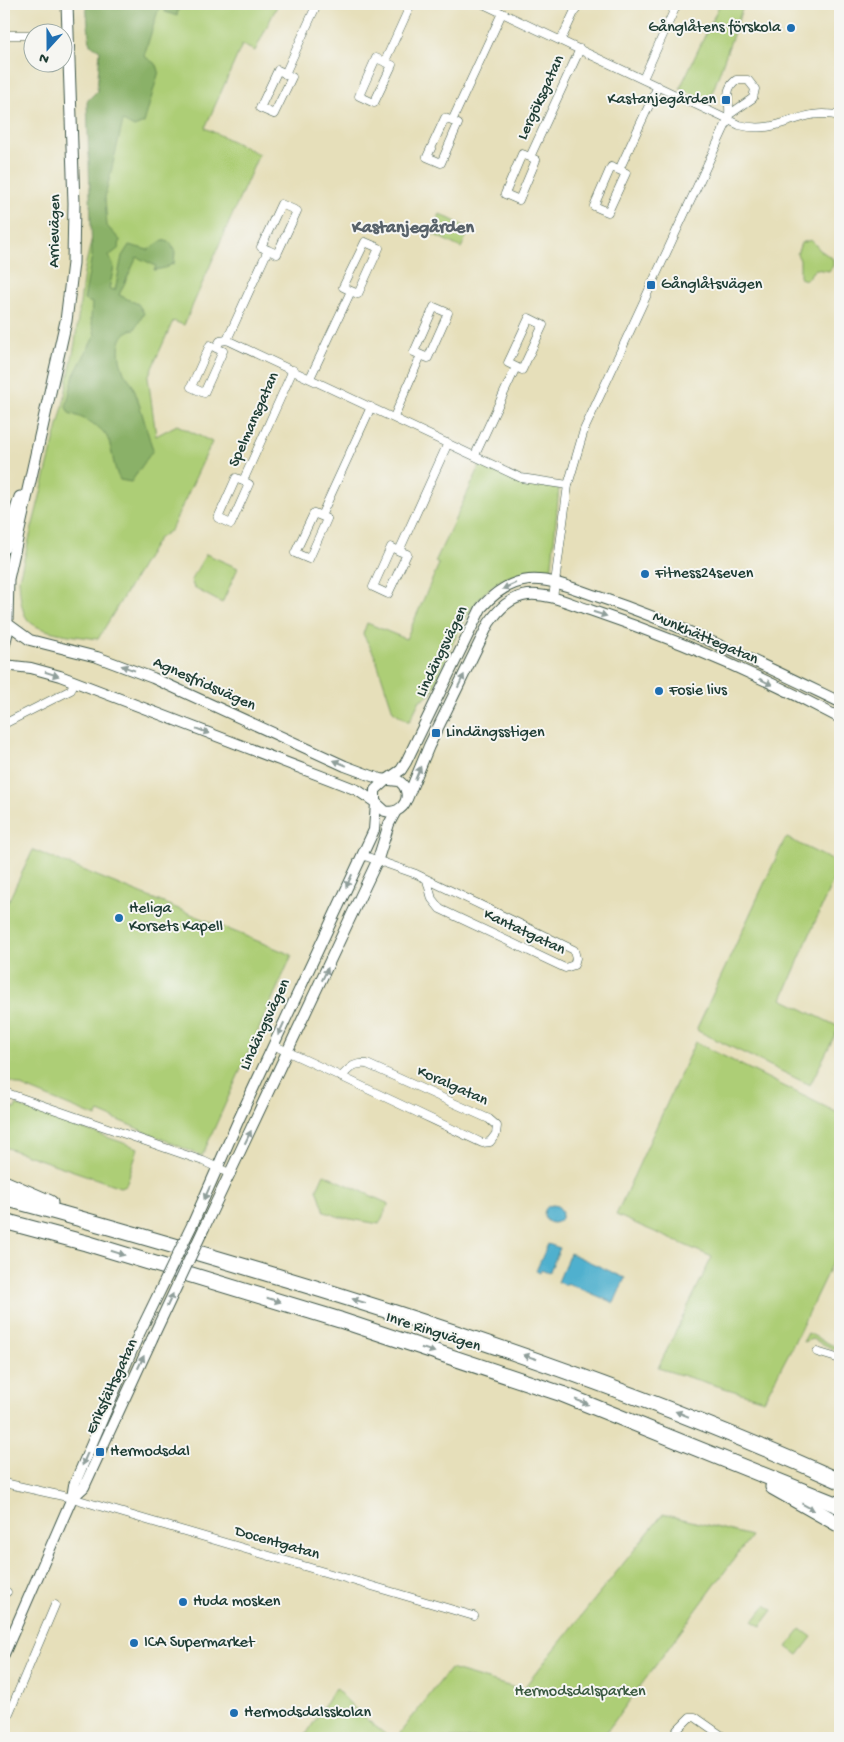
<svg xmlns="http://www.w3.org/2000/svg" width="844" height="1742" viewBox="0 0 844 1742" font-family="'Gochi Hand',sans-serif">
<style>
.green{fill:#adce76;stroke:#668655}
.forest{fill:#8ab167;stroke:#54774e}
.water{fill:#4fb0ce;stroke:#377681}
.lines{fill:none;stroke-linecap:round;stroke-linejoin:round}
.minor-casing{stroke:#3d5548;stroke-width:9}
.tertiary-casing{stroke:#3d5548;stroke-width:12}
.secondary-casing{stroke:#3d5548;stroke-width:13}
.motorway-casing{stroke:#3d5548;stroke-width:17}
.minor{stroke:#fff;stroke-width:8}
.tertiary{stroke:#fff;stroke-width:10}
.secondary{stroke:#fff;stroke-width:11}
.motorway{stroke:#fff;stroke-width:15}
.tertiary-bridge-casing{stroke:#3d5548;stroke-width:12;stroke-linecap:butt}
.tertiary-bridge{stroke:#fff;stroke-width:10}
.oneway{fill:#8f9e9a}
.poi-dot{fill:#1f6fb2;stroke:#f6f6f2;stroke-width:2}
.labels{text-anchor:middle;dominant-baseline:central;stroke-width:4;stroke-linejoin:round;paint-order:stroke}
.poi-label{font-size:16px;fill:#1f3d34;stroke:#f6f6f2;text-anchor:start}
.street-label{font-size:16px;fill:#1f3d34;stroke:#f6f6f2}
.park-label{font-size:16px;fill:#3b5a41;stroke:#f6f6f2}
.neighbourhood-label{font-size:18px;font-weight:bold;fill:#58626a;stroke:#f6f6f2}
</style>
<rect width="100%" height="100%" fill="#f6f6f2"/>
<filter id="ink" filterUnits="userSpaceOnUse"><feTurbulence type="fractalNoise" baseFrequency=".02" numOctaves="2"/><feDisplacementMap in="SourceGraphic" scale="10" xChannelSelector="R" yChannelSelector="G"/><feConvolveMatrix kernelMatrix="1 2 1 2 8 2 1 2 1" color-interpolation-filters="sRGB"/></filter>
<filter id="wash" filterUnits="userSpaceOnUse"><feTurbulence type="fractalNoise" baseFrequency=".0096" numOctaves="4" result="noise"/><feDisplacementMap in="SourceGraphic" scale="20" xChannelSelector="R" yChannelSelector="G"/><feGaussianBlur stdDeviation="1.12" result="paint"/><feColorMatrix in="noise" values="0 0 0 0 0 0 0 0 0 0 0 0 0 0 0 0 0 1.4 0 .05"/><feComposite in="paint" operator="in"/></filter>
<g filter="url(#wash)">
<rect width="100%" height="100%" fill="#e6dfba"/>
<g class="green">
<path d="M145 4H278L255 51 242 45 205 128 259 154 184 325 173 321 148 377 156 436 177 425 212 442 171 530 158 539 98 639C80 636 40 634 28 620 20 610 20 591 19 579L63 406 75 343 84 272Z"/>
<polygon points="720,4 728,7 730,4 744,4 709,102 680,88"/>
<polygon points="440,214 470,229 461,248 431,233"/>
<polygon points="811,240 820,250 833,259 833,266 829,271 815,269 806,280 800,278 800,260 797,254 801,243"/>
<path d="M481 464 521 484 559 488 551 575C541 574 530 573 520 574 469 582 450 654 431 694L420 700 409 722 393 711 375 656 363 634 367 623 406 639 439 564 435 562Z"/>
<polygon points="206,554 238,568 222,603 194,588 191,580"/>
<polygon points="787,838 840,864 782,999 839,1027 810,1085 698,1031 697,1028 784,841"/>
<polygon points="33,850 292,955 202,1156 99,1112 96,1117 4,1079 4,910"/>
<polygon points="695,1042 840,1114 840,1246 791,1349 764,1400 658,1368 712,1257 616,1215"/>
<polygon points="4,1105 15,1109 16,1105 138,1148 126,1185 120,1187 4,1147"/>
<polygon points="324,1174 389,1204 379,1224 340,1217 325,1212 317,1189"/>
<polygon points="808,1333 840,1349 840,1352 812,1339 803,1342"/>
<polygon points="663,1514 751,1536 602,1738 396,1738 450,1669 522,1690"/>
<polygon points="766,1605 773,1610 761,1626 753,1621"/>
<polygon points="801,1629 812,1637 798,1655 787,1647"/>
<polygon points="335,1688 361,1715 390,1738 304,1738"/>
</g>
<g class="forest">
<path d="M86 4H160L144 56 157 65 159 71 144 123 134 127 123 121 105 197 107 226 120 240 119 248 109 256 114 267 109 289 115 290 122 256 129 245 148 250 163 240 171 243 175 252 174 263 165 268 154 270 156 266 137 257 119 295 138 304 144 313 135 329C116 332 117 354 123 370 125 376 131 380 133 386 141 407 146 429 153 450L131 482 120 480C112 466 113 447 106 435 98 424 81 417 69 413L66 407 74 375 95 335 91 320 92 303 84 300 92 255 87 101 97 91 100 50 90 44Z"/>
<polygon points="165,4 179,4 177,16 165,12"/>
</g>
<g class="water">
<circle cx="553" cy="1214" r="9"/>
<polygon points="548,1244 560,1248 549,1273 541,1270 540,1273 536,1271"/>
<polygon points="570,1253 625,1278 614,1303 567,1283 566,1285 558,1282"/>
</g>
</g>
<g filter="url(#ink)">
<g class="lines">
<defs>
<g id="minor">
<path d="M483 4 739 125C782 136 800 106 840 116"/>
<polyline points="4,35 32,35"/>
<polyline points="561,40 578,4"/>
<polygon points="376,58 392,65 374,103 359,96"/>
<polyline points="385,61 411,4"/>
<polygon points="278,70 292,77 274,114 260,108"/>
<polyline points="285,74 317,4"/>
<polyline points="643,79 677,4"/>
<polyline points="452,121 458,124 441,163 427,157 445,118 452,121 502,13"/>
<polyline points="530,157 536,160 519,200 505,194 522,154 530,157 580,49"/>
<polyline points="619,170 626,173 608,212 594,206 611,167 619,170 658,86"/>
<polyline points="227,340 268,250 277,254 297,211 281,204 261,247 268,250"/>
<polyline points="216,348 223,351 204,393 191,387 210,345 216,348 220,341 227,340 521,478 568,485"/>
<polyline points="310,378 351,291 358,294 379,248 365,242 343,287 351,291"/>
<polyline points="394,417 421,355 428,358 448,313 434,307 414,352 421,355"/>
<polyline points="475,455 516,367 522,370 543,325 529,318 508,363 516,367"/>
<polyline points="243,481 249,484 231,524 218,518 236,478 243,481 293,370"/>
<polyline points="321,516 327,519 309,559 295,553 314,513 321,516 371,407"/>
<polyline points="399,551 407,554 388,594 373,587 391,547 399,551 448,443"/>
<path d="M553 598 568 485 584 430 728 120C733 105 721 92 736 80H748L755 89 753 98 730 114"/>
<polyline points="4,724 71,690 74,682"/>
<polyline points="362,855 416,874 574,950 576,958 574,965 565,968 440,909 432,899 427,880"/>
<path d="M273 1045C343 1077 412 1110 482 1143L490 1142 496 1134 497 1126 489 1119 367 1064C354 1062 350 1068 341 1077"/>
<polyline points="4,1092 203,1161 231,1174"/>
<polyline points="817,1352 840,1359"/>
<polyline points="4,1483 72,1498 474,1616"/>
<polyline points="4,1594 7,1592"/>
<polyline points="4,1725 55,1605"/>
<polyline points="681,1738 677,1730 690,1717 695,1717 725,1738"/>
</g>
<g id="tertiary">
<path d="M8 624 30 640 97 657 153 678 345 766 380 779 399 781C415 793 404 816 385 811L375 802V790L386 780"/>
<polyline points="4,665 31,668 60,676 329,779 357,790 375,802"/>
<path d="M388 779 401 770 406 762 481 608C493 594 509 582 529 580 552 578 577 590 599 597 682 625 761 664 840 702"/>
<path d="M407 799 429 746 489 623C499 609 510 597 528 595 548 593 571 604 590 610 676 639 760 675 840 718"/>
<polyline points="193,1223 239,1119 374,830 376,804"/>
<polyline points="204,1228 378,859 389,824 396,811"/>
<polyline points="72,1498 84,1487 152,1339"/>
<polyline points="4,1654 72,1498 74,1485 139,1334"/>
</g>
<g id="secondary">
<polyline points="4,548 20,497"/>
<polyline points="7,620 8,579 66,321 73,263 74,203 67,4"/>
<polyline points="4,645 8,629 4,613"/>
</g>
<g id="motorway">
<polyline points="4,1183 50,1203"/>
<path d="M4 1198C88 1220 172 1245 256 1270 455 1329 651 1396 840 1481"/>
<polyline points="4,1221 86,1243 340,1320 562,1394 840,1506"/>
<polyline points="773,1487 840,1525"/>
</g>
</defs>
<use href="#minor" class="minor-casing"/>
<use href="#tertiary" class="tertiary-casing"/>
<use href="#secondary" class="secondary-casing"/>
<use href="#motorway" class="motorway-casing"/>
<use href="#minor" class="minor"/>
<use href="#tertiary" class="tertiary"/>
<use href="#secondary" class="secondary"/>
<use href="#motorway" class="motorway"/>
<defs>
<g id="tertiary-bridge">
<polyline points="139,1334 193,1223"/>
<polyline points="152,1339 204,1228"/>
</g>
</defs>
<use href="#tertiary-bridge" class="tertiary-bridge-casing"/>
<use href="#tertiary-bridge" class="tertiary-bridge"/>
</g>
<defs><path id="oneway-solid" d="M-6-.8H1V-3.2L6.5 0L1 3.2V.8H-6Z" transform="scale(1.25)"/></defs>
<g class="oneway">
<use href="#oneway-solid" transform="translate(509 586) rotate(155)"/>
<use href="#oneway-solid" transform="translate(600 614) rotate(18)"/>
<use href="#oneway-solid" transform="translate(128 668) rotate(-160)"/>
<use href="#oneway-solid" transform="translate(52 674) rotate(17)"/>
<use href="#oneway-solid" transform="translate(461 681) rotate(-64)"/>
<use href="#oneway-solid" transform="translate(766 682) rotate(26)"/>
<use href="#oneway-solid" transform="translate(203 731) rotate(21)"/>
<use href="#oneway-solid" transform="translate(340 763) rotate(-157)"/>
<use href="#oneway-solid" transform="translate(418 773) rotate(-68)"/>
<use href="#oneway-solid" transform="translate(349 881) rotate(115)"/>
<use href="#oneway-solid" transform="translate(325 974) rotate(-65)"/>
<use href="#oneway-solid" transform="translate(281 1029) rotate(115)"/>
<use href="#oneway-solid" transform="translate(248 1137) rotate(-64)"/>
<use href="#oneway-solid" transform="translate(207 1193) rotate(114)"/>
<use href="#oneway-solid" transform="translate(118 1253) rotate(17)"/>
<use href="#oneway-solid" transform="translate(170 1300) rotate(-65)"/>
<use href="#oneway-solid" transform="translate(274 1300) rotate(17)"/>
<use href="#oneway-solid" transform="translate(359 1301) rotate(-162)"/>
<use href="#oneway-solid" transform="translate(428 1350) rotate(18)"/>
<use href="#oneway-solid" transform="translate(530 1357) rotate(-162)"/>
<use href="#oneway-solid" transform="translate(141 1362) rotate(-65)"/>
<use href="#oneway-solid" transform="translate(582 1402) rotate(21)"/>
<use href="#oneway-solid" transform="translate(682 1414) rotate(-158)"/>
<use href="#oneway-solid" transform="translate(85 1459) rotate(113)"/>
<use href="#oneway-solid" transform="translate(808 1507) rotate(29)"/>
</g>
</g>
<g class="poi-dot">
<circle cx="791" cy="28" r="5"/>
<rect x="721" y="95" width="10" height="10" rx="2.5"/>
<rect x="646" y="280" width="10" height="10" rx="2.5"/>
<circle cx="645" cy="574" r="5"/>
<circle cx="659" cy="691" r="5"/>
<rect x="431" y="728" width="10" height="10" rx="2.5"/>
<circle cx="119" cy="918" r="5"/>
<rect x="95" y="1447" width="10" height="10" rx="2.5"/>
<circle cx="183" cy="1602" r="5"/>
<circle cx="134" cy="1643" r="5"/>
<circle cx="234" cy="1713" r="5"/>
</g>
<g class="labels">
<g class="poi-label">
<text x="781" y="28" text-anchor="end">Gånglåtens förskola</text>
<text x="716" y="100" text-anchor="end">Kastanjegården</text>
<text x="661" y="285">Gånglåtsvägen</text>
<text x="655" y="574">Fitness24seven</text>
<text x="669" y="691">Fosie livs</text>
<text x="446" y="733">Lindängsstigen</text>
<text x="129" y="909">Heliga<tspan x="129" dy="18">Korsets Kapell</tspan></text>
<text x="110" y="1452">Hermodsdal</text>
<text x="193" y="1602">Huda mosken</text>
<text x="144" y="1643">ICA Supermarket</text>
<text x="244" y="1713">Hermodsdalsskolan</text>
</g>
<g class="street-label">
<text transform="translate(542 98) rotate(-65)">Lergöksgatan</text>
<text transform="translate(56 231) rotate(-89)">Arrievägen</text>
<text transform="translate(255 420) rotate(-66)">Spelmansgatan</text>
<text transform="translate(705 639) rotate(23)">Munkhättegatan</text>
<text transform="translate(443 652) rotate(-64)">Lindängsvägen</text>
<text transform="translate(204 685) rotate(24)">Agnesfridsvägen</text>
<text transform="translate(524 933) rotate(25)">Kantatgatan</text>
<text transform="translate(266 1025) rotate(-65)">Lindängsvägen</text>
<text transform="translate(452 1087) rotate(24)">Koralgatan</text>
<text transform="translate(433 1333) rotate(18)">Inre Ringvägen</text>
<text transform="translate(113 1387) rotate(-65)">Eriksfältsgatan</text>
<text transform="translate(277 1544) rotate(16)">Docentgatan</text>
</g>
<g class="park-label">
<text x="580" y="1692">Hermodsdalsparken</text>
</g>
<g class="neighbourhood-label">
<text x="413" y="228">Kastanjegården</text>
</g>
</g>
<rect width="844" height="1742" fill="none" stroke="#f6f6f2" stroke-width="20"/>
<g transform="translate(48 48) rotate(201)"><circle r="24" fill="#f6f6f2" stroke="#a0aca6"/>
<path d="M0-4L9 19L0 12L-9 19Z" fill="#1f6fb2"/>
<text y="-8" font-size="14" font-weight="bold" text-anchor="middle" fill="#1f3d34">N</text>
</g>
</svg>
